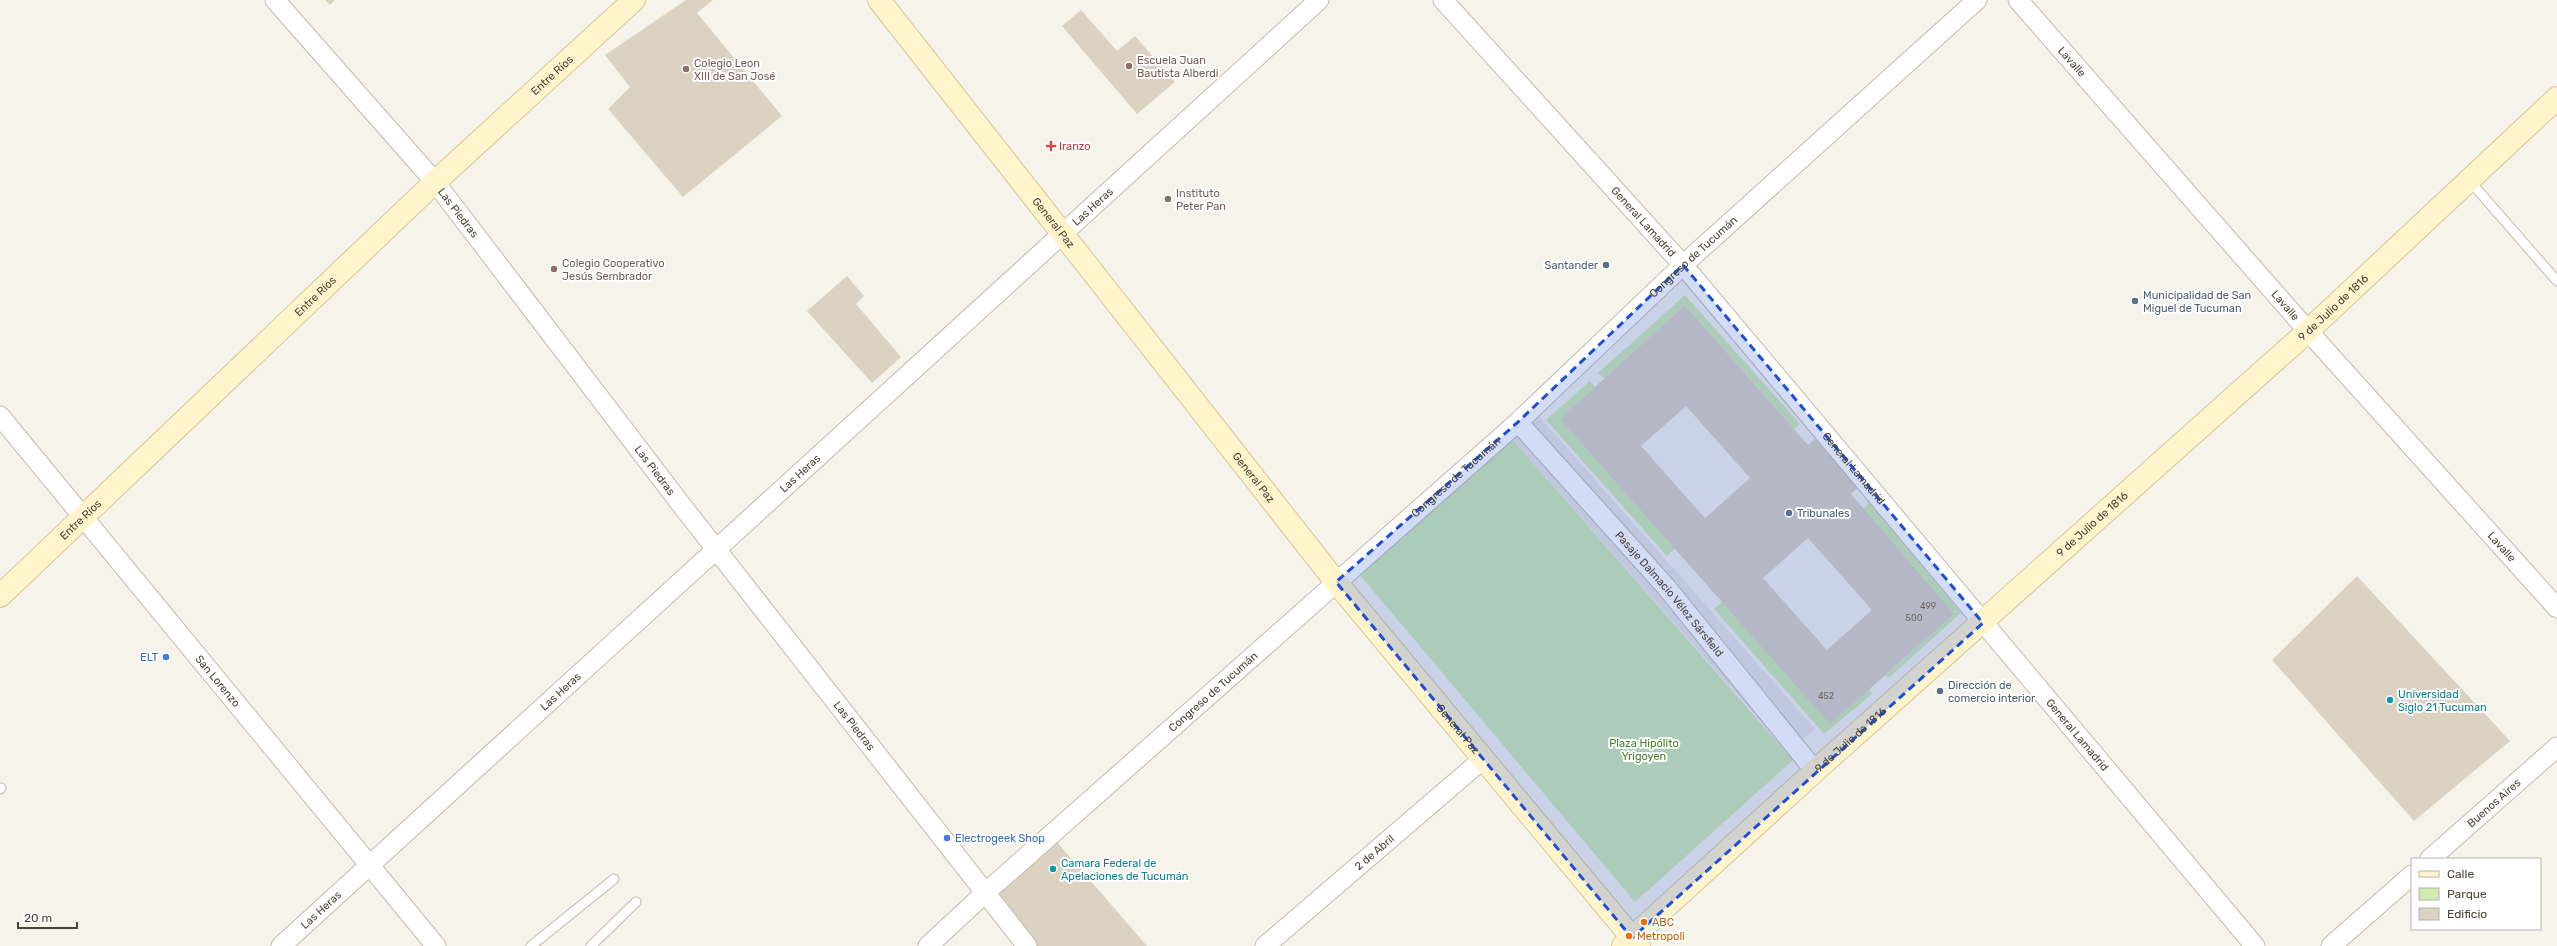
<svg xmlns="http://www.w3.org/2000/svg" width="2557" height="946" viewBox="0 0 2557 946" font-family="Rubik,sans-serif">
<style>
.green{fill:#d0ebb2}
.parking{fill:#e8e5e2}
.building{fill:#dbd2c2;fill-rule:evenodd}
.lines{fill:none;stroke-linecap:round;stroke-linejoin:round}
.lane-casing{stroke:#c2bbad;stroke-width:11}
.street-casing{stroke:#c2bbad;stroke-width:21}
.secondary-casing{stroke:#d7c899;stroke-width:24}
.lane{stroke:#fff;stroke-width:9}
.street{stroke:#fff;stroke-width:19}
.secondary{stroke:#fff4cc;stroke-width:22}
.marked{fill:#1d4ed8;fill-opacity:0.2;stroke:#1d4ed8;stroke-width:3;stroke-dasharray:8 5;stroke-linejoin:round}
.education-dot{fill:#8d6e63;stroke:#fff;stroke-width:1.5}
.health-dot{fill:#e0444e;stroke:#fff;stroke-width:1.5}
.service-dot{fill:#5c6f8a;stroke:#fff;stroke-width:1.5}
.shop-dot{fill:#3f7fe0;stroke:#fff;stroke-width:1.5}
.culture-dot{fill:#0f9aa8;stroke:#fff;stroke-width:1.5}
.food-dot{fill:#e8710a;stroke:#fff;stroke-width:1.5}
.labels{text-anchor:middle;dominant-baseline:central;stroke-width:4;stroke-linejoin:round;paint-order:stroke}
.number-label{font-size:9px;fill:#6f685a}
.education-label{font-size:11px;fill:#785e54;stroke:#fff;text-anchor:start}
.street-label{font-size:11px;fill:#4b4438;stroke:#fff}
.health-label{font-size:11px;fill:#be3a42;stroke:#fff;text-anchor:start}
.service-label{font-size:11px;fill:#4e5e75;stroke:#fff;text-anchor:start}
.shop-label{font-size:11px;fill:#366cbe;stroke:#fff;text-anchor:end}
.culture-label{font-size:11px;fill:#0d838f;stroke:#fff;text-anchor:start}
.park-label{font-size:11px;fill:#478027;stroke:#fff}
.food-label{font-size:11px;fill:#c56008;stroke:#fff;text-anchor:start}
</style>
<rect width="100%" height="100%" fill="#f6f3eb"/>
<g class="green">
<polygon points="1685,295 1800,424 1794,429 1685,305 1604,379 1598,373"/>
<polygon points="1590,381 1595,387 1560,419 1675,548 1667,556 1546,420"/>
<polygon points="1512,439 1793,760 1635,902 1355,569"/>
<polygon points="1869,503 1961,613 1889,678 1886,675 1953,614 1863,509"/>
<polygon points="1722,602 1869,689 1872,694 1824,734 1714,609"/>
</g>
<polygon class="parking" points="1538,415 1815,729 1788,752 1512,439"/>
<g class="building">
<polygon points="325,0 335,0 330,5"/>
<polygon points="686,0 713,0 697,13 782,116 683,197 608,109 630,87 605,55"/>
<polygon points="1081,10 1117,51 1135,36 1175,82 1137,114 1062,26"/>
<polygon points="847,276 864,296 856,304 901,357 872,383 807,311"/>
<path d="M1685 305 1808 445 1815 439 1858 488 1851 494 1954 614 1830 724 1560 419ZM1686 406 1750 478 1705 518 1641 446ZM1808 538 1872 610 1827 650 1763 578Z"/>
<polygon points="2357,576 2510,741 2414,821 2272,660"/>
<polygon points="1057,842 1147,946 1036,946 994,897"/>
</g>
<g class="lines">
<defs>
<g id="lane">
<polyline points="2469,180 2557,281"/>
<polyline points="0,789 1,788"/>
<polyline points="531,946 614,879"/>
<polyline points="591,946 636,902"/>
</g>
<g id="street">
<path id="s1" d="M275 0 435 182 683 507 1027 946"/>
<path id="s2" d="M1443 0 1683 265 2255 946"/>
<path id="s3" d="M2018 0 2308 331 2557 608"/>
<path id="s4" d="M0 416 436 946"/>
<path id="s5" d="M1518 422 1667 588 1815 771"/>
<path id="s6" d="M2430 859 2557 747"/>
<path id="s7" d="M281 946 1319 0"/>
<path id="s8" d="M928 946 984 894 1518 422 1683 265 1977 0"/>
<path id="s9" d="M1265 946 1483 759"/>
<polyline points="2331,946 2412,875"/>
</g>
<g id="secondary">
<path id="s10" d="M879 0 1336 582 1639 946"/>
<path id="s11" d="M0 596 435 182 634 0"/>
<path id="s12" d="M1623 946 1815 771 2308 331 2557 98"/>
</g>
</defs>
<use href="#lane" class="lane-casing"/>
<use href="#street" class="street-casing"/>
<use href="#secondary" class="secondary-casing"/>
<use href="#lane" class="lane"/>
<use href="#street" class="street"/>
<use href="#secondary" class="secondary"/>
</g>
<path class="marked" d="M1683 265 1983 623 1632 938 1336 582 1518 422Z"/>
<g class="education-dot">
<circle cx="1129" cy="66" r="4"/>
<circle cx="686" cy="69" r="4"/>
<circle cx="1168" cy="199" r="4"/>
<circle cx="554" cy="269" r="4"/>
</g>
<path class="health-dot" d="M1049 140h4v4h4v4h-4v4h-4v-4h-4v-4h4z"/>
<g class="service-dot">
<circle cx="1606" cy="265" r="4"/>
<circle cx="2135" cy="301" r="4"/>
<circle cx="1789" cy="513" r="4"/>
<circle cx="1940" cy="691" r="4"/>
</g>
<g class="shop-dot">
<circle cx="166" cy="657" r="4"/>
<circle cx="947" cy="838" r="4"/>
</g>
<g class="culture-dot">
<circle cx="2390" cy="700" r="4"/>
<circle cx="1053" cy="869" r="4"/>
</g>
<g class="food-dot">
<circle cx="1644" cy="922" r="4"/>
<circle cx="1629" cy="936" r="4"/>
</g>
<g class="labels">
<g class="number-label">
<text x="1928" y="606">499</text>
<text x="1914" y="618">500</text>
<text x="1826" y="696">452</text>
</g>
<g class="education-label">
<text x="1137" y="60">Escuela Juan<tspan x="1137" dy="13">Bautista Alberdi</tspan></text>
<text x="694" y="63">Colegio Leon<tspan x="694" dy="13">XIII de San José</tspan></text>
<text x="1176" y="193">Instituto<tspan x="1176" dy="13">Peter Pan</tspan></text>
<text x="562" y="263">Colegio Cooperativo<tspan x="562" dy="13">Jesús Sembrador</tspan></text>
</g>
<g class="street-label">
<text stroke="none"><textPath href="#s3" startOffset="82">Lavalle</textPath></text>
<text stroke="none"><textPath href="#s11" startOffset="759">Entre Ríos</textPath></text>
<text stroke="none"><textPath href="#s7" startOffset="1098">Las Heras</textPath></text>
<text stroke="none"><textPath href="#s1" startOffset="281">Las Piedras</textPath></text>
<text stroke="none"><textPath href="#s10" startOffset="283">General Paz</textPath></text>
<text stroke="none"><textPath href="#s2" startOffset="299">General Lamadrid</textPath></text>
<text stroke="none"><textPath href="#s8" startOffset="1030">Congreso de Tucumán</textPath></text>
<text stroke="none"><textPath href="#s11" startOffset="435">Entre Ríos</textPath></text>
<text stroke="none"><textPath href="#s3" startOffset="406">Lavalle</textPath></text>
<text stroke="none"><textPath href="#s12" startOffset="955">9 de Julio de 1816</textPath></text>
<text stroke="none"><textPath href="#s2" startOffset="623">General Lamadrid</textPath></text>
<text stroke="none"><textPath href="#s1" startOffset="605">Las Piedras</textPath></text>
<text stroke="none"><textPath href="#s7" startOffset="702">Las Heras</textPath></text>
<text stroke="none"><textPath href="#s10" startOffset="607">General Paz</textPath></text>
<text stroke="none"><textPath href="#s8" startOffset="706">Congreso de Tucumán</textPath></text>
<text stroke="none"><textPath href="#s11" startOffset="111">Entre Ríos</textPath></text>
<text stroke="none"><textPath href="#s12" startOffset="631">9 de Julio de 1816</textPath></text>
<text stroke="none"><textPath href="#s3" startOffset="730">Lavalle</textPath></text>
<text stroke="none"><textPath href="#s5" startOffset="229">Pasaje Dalmacio Vélez Sársfield</textPath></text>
<text stroke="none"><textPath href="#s4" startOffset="343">San Lorenzo</textPath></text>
<text stroke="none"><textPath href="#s7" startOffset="378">Las Heras</textPath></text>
<text stroke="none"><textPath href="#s8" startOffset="382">Congreso de Tucumán</textPath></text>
<text stroke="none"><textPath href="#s1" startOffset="929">Las Piedras</textPath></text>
<text stroke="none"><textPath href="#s10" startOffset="931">General Paz</textPath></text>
<text stroke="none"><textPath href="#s2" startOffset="971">General Lamadrid</textPath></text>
<text stroke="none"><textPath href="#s12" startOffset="307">9 de Julio de 1816</textPath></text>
<text stroke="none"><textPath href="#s6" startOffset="85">Buenos Aires</textPath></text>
<text stroke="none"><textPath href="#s9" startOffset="144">2 de Abril</textPath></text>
<text stroke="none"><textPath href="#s7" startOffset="54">Las Heras</textPath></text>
</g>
<g class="health-label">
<text x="1059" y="146">Iranzo</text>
</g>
<g class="service-label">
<text x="1598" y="265" text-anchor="end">Santander</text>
<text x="2143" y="295">Municipalidad de San<tspan x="2143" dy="13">Miguel de Tucuman</tspan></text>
<text x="1797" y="513">Tribunales</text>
<text x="1948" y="685">Dirección de<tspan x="1948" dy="13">comercio interior</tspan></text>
</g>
<g class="shop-label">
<text x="158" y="657">ELT</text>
<text x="955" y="838" text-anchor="start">Electrogeek Shop</text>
</g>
<g class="culture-label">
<text x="2398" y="694">Universidad<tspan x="2398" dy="13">Siglo 21 Tucuman</tspan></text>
<text x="1061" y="863">Camara Federal de<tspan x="1061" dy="13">Apelaciones de Tucumán</tspan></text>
</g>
<g class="park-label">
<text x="1644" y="743">Plaza Hipólito<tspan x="1644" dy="13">Yrigoyen</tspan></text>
</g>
<g class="food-label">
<text x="1652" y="922">ABC</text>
<text x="1637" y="936">Metropoli</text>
</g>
</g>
<rect x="2411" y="858" width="130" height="72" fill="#ffffff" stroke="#b7b4af"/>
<rect x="2419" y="871" width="20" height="6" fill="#fff4cc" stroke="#b7b4af"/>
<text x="2447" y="878" font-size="12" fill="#4b4438">Calle</text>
<rect x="2419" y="888" width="20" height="12" fill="#d0ebb2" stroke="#b7b4af"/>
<text x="2447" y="898" font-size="12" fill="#4b4438">Parque</text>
<rect x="2419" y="908" width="20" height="12" fill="#dbd2c2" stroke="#b7b4af"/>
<text x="2447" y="918" font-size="12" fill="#4b4438">Edificio</text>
<path d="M18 922v6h59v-6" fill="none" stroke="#4b4438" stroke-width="2"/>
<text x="24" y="922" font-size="12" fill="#4b4438" stroke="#ffffff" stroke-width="3" paint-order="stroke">20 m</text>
</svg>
